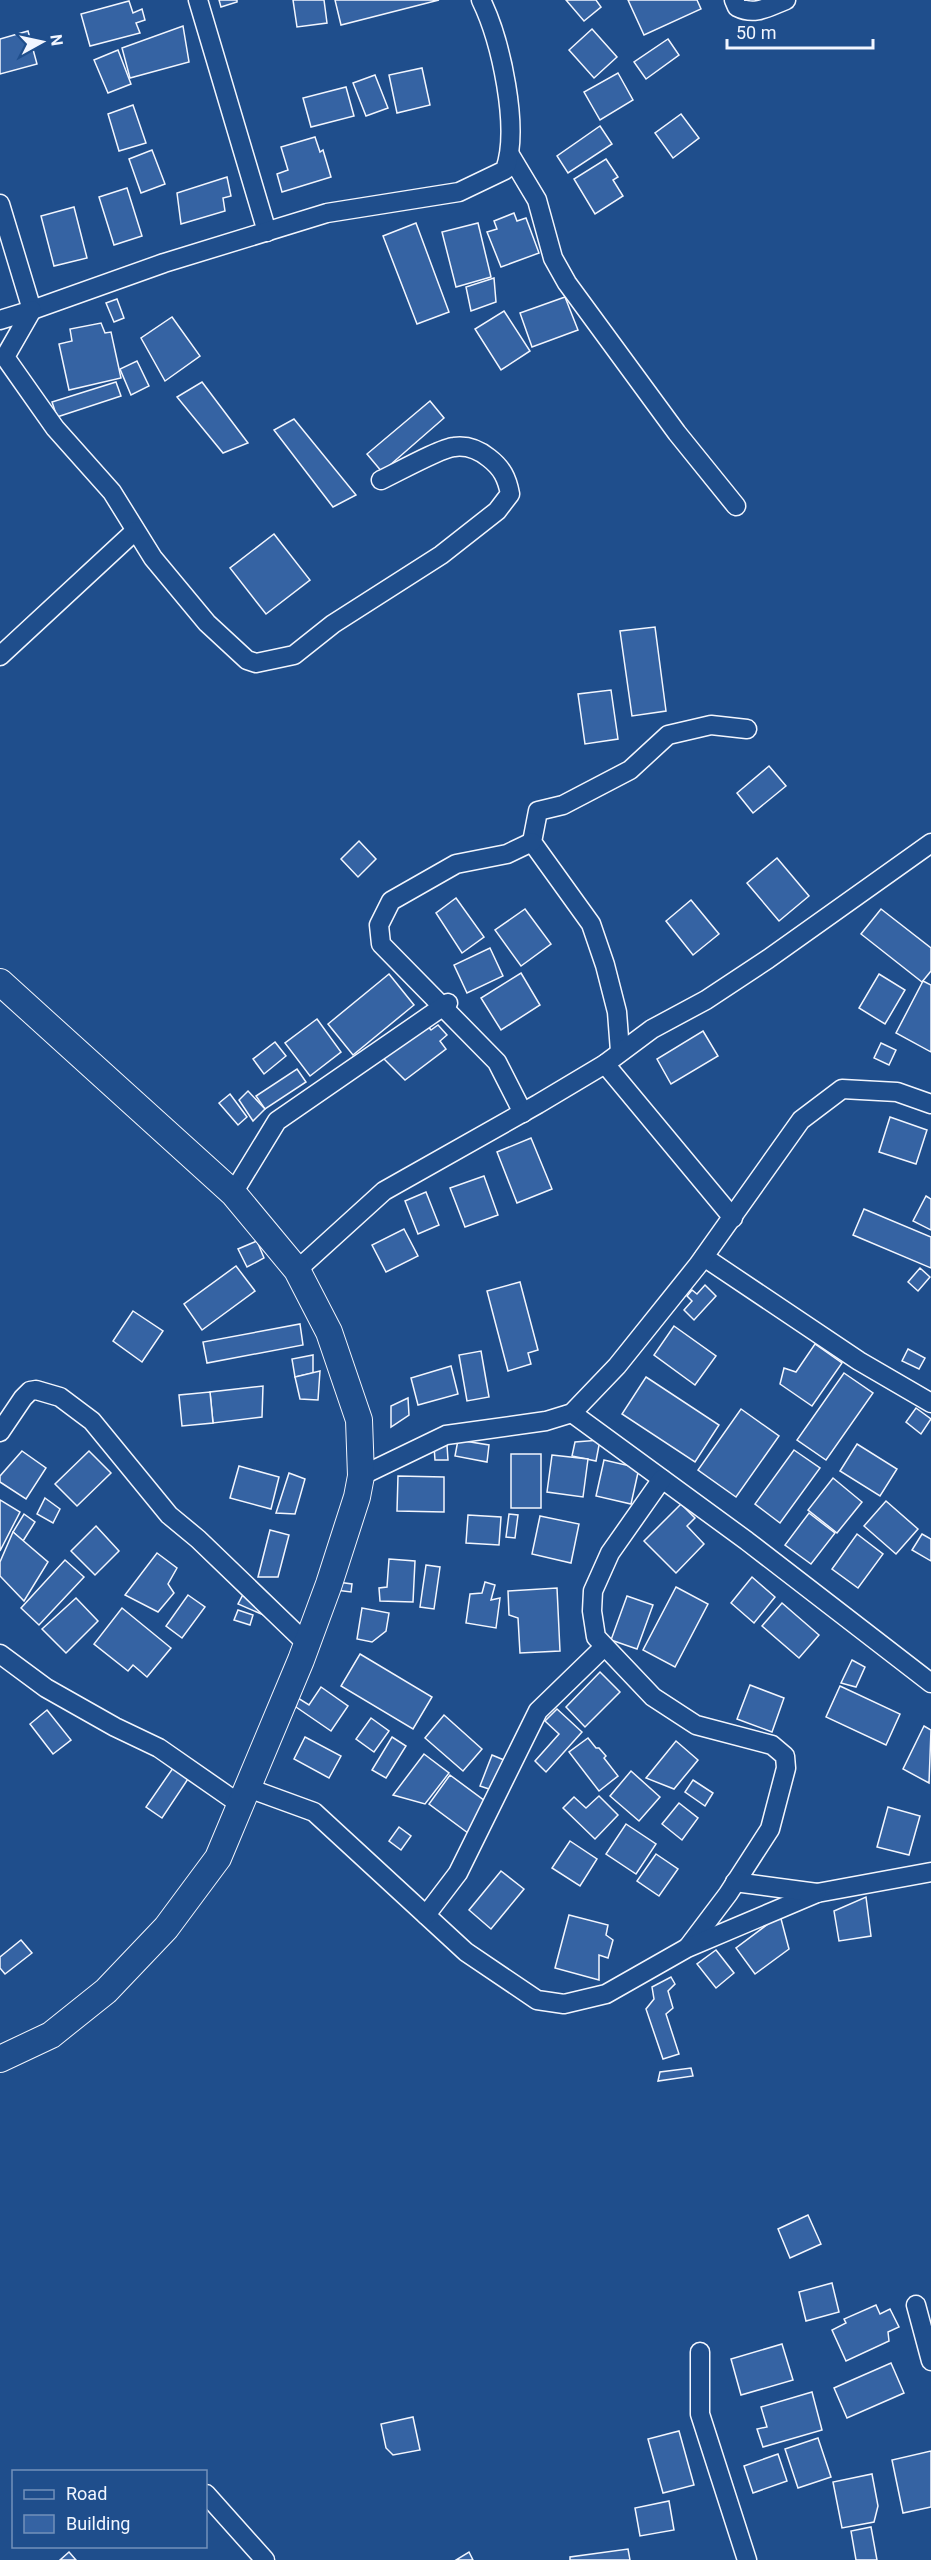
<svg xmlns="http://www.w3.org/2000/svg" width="931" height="2560" viewBox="0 0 931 2560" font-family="Roboto,sans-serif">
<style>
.building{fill:#3563a3;stroke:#f2f6ff;stroke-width:1.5}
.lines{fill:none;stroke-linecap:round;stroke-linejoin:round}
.minor-casing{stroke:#f2f6ff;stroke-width:21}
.secondary-casing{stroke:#f2f6ff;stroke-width:28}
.minor{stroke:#1f4e8c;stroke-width:18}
.secondary{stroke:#1f4e8c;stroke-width:26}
</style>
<rect width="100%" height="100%" fill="#1f4e8c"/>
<g class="building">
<polygon points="219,0 237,0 237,2 221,7"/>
<polygon points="293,0 324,0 327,23 297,27"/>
<polygon points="335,0 439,0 341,25"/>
<polygon points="566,0 596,0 601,7 584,21"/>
<polygon points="628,0 697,0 701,9 644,35"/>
<polygon points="129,1 133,13 142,9 145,20 136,23 140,33 90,46 81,14"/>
<polygon points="183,26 189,62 130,78 122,48"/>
<polygon points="592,29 617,57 594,78 569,50"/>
<polygon points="28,31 37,64 0,74 0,39"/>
<polygon points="668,39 679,55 646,79 634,62"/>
<polygon points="118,50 131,84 108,93 94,60"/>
<polygon points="422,68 430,105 397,113 389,75"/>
<polygon points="618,73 633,100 600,120 584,92"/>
<polygon points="375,75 388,108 366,116 353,83"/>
<polygon points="346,87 354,116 311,127 303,98"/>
<polygon points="133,105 146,143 119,151 108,114"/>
<polygon points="681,114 699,138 673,158 655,133"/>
<polygon points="600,126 612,144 568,173 557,156"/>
<polygon points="315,137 320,152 323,150 331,177 282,192 277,174 288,170 281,147"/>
<polygon points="152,150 165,184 141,193 129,159"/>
<polygon points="606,159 618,177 613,180 623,196 595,214 574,179"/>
<polygon points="227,177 231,196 223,198 225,211 181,224 177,193"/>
<polygon points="127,188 142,236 114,245 99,197"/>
<polygon points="74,207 87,258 54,266 41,216"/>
<polygon points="514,213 517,221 526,218 539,253 501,267 487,232 497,229 494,221"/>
<polygon points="416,223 449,312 417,324 383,236"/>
<polygon points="478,223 491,277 456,287 442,232"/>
<polygon points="494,278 496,302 471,311 466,287"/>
<polygon points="565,297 578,330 532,347 520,313"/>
<polygon points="117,299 124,318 114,322 106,303"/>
<polygon points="504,311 530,351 501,370 475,329"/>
<polygon points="172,317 200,356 165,381 141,338"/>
<polygon points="101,323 105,333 111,332 121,378 69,390 59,344 72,341 70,329"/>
<polygon points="137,361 149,386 131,395 120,369"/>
<polygon points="116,382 121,396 57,417 52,402"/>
<polygon points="202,382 248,443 223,453 177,397"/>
<polygon points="430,401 444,418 382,472 367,454"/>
<polygon points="294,419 356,495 333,507 274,430"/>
<polygon points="274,534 310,580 266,614 230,568"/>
<polygon points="655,627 666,711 632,716 620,631"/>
<polygon points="611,690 618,739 585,744 578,694"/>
<polygon points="769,766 786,786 753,813 737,793"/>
<polygon points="359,841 376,859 358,877 341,859"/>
<polygon points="777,858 809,896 779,921 747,883"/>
<polygon points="456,898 484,937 462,953 436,913"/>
<polygon points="691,900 719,934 693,955 666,921"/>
<polygon points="525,909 551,944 521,966 495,930"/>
<polygon points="881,909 931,948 931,971 922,982 861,934"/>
<polygon points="490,948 503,976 467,993 454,965"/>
<polygon points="521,973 540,1005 501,1030 481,998"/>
<polygon points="389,974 414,1005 353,1055 328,1024"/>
<polygon points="879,974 905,990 885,1024 859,1008"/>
<polygon points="923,981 931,985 931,1052 896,1033"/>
<polygon points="317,1019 341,1052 310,1076 285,1043"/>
<polygon points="426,1024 431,1030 438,1025 447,1035 440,1041 446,1049 405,1080 379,1054"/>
<polygon points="703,1031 718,1056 671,1084 657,1059"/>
<polygon points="275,1042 286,1056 264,1074 253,1059"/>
<polygon points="881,1043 896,1050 889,1065 874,1058"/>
<polygon points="297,1069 306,1082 265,1109 256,1096"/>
<polygon points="248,1091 265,1109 253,1121 239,1100"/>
<polygon points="230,1094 247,1117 238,1125 219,1103"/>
<polygon points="890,1117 927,1130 916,1164 879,1152"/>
<polygon points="531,1138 552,1189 517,1203 497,1152"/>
<polygon points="484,1176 498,1215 465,1227 450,1188"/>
<polygon points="426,1192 439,1225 418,1234 405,1201"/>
<polygon points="926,1196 931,1199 931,1230 913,1221"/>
<polygon points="864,1209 931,1237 931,1268 853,1235"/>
<polygon points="404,1229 418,1256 386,1272 372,1245"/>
<polygon points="257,1241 264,1258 247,1267 238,1249"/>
<polygon points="236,1266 255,1291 202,1330 184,1304"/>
<polygon points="920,1268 930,1277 918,1291 908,1282"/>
<polygon points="520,1282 538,1350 528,1353 531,1364 508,1371 487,1291"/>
<polygon points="705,1285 716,1296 694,1320 684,1310 692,1301 687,1296 692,1290 697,1294"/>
<polygon points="133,1311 163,1331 142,1362 113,1341"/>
<polygon points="300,1324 303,1345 207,1363 203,1342"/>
<polygon points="674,1326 716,1356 695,1385 654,1355"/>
<polygon points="815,1344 842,1363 812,1406 780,1384 784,1368 796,1372"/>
<polygon points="908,1349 925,1358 919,1369 902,1361"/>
<polygon points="481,1351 489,1397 467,1401 459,1355"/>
<polygon points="313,1355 313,1373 295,1377 292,1359"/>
<polygon points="451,1366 458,1394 418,1405 411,1378"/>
<polygon points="320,1371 318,1400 300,1399 295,1377"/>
<polygon points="844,1373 873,1393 826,1460 797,1440"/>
<polygon points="646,1377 719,1425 695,1462 622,1414"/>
<polygon points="263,1386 262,1417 213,1423 210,1392"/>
<polygon points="210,1392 213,1423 182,1426 179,1395"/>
<polygon points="408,1398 409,1415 391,1427 391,1406"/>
<polygon points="916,1408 931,1419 921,1434 906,1422"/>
<polygon points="741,1409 779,1436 736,1497 698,1470"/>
<polygon points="458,1440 489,1445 487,1462 455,1456"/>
<polygon points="600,1440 596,1461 572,1456 575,1442"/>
<polygon points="857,1444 897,1469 880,1496 840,1471"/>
<polygon points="447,1445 448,1460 435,1460 434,1446"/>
<polygon points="794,1450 820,1468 780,1523 755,1504"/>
<polygon points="22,1451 46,1468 26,1499 0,1482 0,1476"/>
<polygon points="89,1451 111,1473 77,1506 55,1484"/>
<rect x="511" y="1454" width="30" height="54"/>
<polygon points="552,1455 588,1459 583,1497 547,1492"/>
<polygon points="604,1460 639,1468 631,1504 596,1496"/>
<polygon points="239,1466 279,1477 271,1509 230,1498"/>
<polygon points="289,1473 305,1479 295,1514 276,1513"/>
<polygon points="398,1476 444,1477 444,1512 397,1511"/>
<polygon points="833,1478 862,1502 837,1533 808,1510"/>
<polygon points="45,1498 60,1509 53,1523 37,1514"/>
<polygon points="0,1500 20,1512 0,1551"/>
<polygon points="886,1501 918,1529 896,1554 864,1526"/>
<polygon points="681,1504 695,1518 687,1526 704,1544 676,1573 644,1541"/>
<polygon points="809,1513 835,1533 811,1564 785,1545"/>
<polygon points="24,1514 35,1522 23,1541 13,1532"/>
<polygon points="509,1514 518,1515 515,1538 506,1537"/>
<polygon points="468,1515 501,1517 499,1545 466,1543"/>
<polygon points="540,1516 579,1524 571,1563 532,1554"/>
<polygon points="96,1526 119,1551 95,1575 71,1551"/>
<polygon points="270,1530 289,1535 278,1577 258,1577"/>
<polygon points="13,1532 48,1562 24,1601 0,1576 0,1562"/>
<polygon points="857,1534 883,1554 858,1588 832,1569"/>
<polygon points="922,1534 931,1539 931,1561 912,1550"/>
<polygon points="157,1553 177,1568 168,1584 174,1593 158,1612 125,1595"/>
<polygon points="389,1559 415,1561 413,1602 380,1601 379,1588 387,1587"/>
<polygon points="65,1560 84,1577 39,1625 21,1608"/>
<polygon points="426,1565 440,1567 434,1609 420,1607"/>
<polygon points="752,1577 775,1597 754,1623 731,1603"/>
<polygon points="330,1581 352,1584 351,1592 328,1589"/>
<polygon points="485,1582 495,1585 491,1600 500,1598 496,1628 466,1623 470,1594 482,1593"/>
<polygon points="247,1587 273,1619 238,1604"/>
<polygon points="676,1587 708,1604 675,1667 643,1650"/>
<polygon points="557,1588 560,1651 520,1653 518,1618 509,1615 508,1591"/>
<polygon points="188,1595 205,1607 182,1638 166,1626"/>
<polygon points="627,1596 653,1605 637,1649 611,1640"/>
<polygon points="76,1598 98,1621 66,1653 42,1629"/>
<polygon points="782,1603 819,1635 799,1658 762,1626"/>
<polygon points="122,1608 171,1648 147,1677 133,1665 128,1671 94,1644"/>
<polygon points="362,1608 389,1613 386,1631 372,1642 357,1639"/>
<polygon points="238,1610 253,1615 250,1625 234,1620"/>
<polygon points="360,1654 432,1697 413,1729 341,1686"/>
<polygon points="852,1660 865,1667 856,1687 841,1683"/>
<polygon points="600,1672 620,1692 585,1727 566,1707"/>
<polygon points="750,1685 784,1698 772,1732 737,1719"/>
<polygon points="840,1686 900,1714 886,1745 826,1717"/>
<polygon points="321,1687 348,1706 331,1731 296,1707 298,1698 309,1705"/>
<polygon points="557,1709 582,1732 546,1772 535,1761 559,1734 545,1721"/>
<polygon points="47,1710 71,1740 53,1754 30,1724"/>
<polygon points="444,1715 482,1749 463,1771 425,1738"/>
<polygon points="371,1718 389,1731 374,1752 356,1739"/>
<polygon points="924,1726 931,1730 929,1783 903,1769"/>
<polygon points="305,1737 341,1756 329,1778 294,1759"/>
<polygon points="392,1737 406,1746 386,1778 372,1770"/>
<polygon points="588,1738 596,1748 599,1748 606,1756 604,1758 618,1776 599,1791 569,1752"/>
<polygon points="676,1741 698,1760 674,1789 646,1778"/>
<polygon points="424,1754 449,1773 425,1804 393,1795"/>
<polygon points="492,1755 504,1760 492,1790 480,1786"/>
<polygon points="173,1768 188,1779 162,1818 146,1807"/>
<polygon points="631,1771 660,1797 639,1821 610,1796"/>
<polygon points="450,1775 489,1804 468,1833 429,1804"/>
<polygon points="693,1780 713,1793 705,1806 685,1792"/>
<polygon points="599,1796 618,1815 595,1839 563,1808 574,1797 586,1808"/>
<polygon points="679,1803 698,1818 682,1840 662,1824"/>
<polygon points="888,1807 920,1816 909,1855 877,1847"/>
<polygon points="626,1824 656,1844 636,1874 606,1854"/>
<polygon points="399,1827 411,1836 401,1850 389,1841"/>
<polygon points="570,1841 597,1859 580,1886 552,1868"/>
<polygon points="656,1854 678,1869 659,1896 637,1881"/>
<polygon points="501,1871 524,1889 491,1929 469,1910"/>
<polygon points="866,1897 871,1936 839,1941 834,1911"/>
<polygon points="569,1915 608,1925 606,1935 613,1940 608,1958 599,1955 599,1980 555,1968"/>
<polygon points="780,1915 789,1949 755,1974 736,1948"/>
<polygon points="21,1940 32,1953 5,1974 0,1968 0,1957"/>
<polygon points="716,1950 734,1973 716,1988 697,1964"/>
<polygon points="671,1977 675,1984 668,1991 673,2008 666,2014 679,2054 663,2059 646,2009 654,1999 652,1987"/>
<polygon points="691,2068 693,2076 658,2081 660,2072"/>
<polygon points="808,2215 821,2244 790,2258 778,2229"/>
<polygon points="832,2283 839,2312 806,2321 799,2292"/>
<polygon points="876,2305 880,2314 890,2309 899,2327 888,2332 889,2341 846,2361 832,2330 846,2323 844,2319"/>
<polygon points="782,2344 793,2380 741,2395 731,2359"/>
<polygon points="891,2363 904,2393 847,2418 834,2388"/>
<polygon points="812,2392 822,2430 763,2447 757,2429 767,2427 761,2407"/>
<polygon points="413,2417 420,2450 393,2455 386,2448 381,2424"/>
<polygon points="679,2431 694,2485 663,2493 648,2439"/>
<polygon points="818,2438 831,2477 798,2488 785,2449"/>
<polygon points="931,2451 931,2507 903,2513 892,2460"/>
<polygon points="778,2454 787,2481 753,2493 744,2466"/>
<polygon points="872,2474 878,2506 874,2522 842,2528 833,2482"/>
<polygon points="669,2501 674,2530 640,2536 635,2508"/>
<polygon points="871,2527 877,2560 856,2560 851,2531"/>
<polygon points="628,2549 630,2560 570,2560 570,2557"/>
<polygon points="69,2552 76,2560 60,2560"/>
<polygon points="469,2552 473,2560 456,2560"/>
</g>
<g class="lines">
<defs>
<g id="minor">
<polyline points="198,0 267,232"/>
<path d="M734 0 737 7C755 16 768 7 786 0"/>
<polyline points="510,155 537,200 553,258 567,283 677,433 736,506"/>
<path d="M0 204 32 310 164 263 327 213 459 192 505 170C520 128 501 41 481 0"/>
<path d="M0 320 32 310 5 357 55 428 112 492 153 558 207 623 247 660 256 663 294 655 333 624 441 555 497 511 510 494C507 478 502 468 489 458 479 450 468 445 454 447 441 448 396 473 381 480"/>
<polyline points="0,656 135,531"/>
<polyline points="620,1051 617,1012 605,965 591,924 532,842 538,811 563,805 630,770 668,735 711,725 747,729"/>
<polyline points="605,1064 733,1218"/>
<polyline points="523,1113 497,1062 381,944 379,925 391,901 456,864 507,854 532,842"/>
<polyline points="233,1193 277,1121 448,1003"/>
<polyline points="704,1257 859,1361 931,1403"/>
<polyline points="297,1270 384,1191 538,1104 605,1064 652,1029 706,1000 768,959 931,843"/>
<polyline points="572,1413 747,1541 931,1683"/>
<polyline points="0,1432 23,1398 30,1391 36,1390 60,1397 92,1421 169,1515 198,1539 307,1644"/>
<polyline points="361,1476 446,1435 546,1421 572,1413 617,1366 698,1265 801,1120 842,1089 897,1092 931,1104"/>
<polyline points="662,1479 610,1553 593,1591 592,1611 596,1637 653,1697 696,1725 772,1745 785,1756 786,1768 770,1829 728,1894 688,1947"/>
<polyline points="0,1654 46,1688 115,1727 159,1748 241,1805"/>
<polyline points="248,1788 314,1812 466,1952 537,2000 564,2004 606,1994 687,1948 817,1893 931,1872"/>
<polyline points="735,1882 817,1893"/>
<polyline points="426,1915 458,1873 538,1711 604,1647"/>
<polyline points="916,2305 931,2361"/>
<polyline points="700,2352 700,2414 747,2560"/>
<polyline points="206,2494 265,2560"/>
</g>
<polyline id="secondary" points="0,982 233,1193 297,1270 329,1332 359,1420 361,1476 357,1497 329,1584 301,1660 218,1858 166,1928 106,1991 51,2035 0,2059"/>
</defs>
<use href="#minor" class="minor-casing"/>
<use href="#secondary" class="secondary-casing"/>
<use href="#minor" class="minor"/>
<use href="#secondary" class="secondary"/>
</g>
<rect x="12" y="2470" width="195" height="78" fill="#1f4e8c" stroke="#7391ba" stroke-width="1.5"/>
<rect x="24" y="2490" width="30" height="9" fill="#1f4e8c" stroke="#7391ba" stroke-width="1.5"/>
<text x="66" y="2500" font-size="18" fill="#f2f6ff">Road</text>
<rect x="24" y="2515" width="30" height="18" fill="#3563a3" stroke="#7391ba" stroke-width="1.5"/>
<text x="66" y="2530" font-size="18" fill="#f2f6ff">Building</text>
<g transform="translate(42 42) rotate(82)" stroke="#1f4e8c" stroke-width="4.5" paint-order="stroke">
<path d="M0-4.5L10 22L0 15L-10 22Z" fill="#f2f6ff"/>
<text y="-9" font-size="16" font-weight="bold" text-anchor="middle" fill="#f2f6ff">N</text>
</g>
<path d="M727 39v9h146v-9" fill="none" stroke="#f2f6ff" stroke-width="3"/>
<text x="736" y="39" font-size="18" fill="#f2f6ff" stroke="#1f4e8c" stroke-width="4.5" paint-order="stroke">50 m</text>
</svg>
